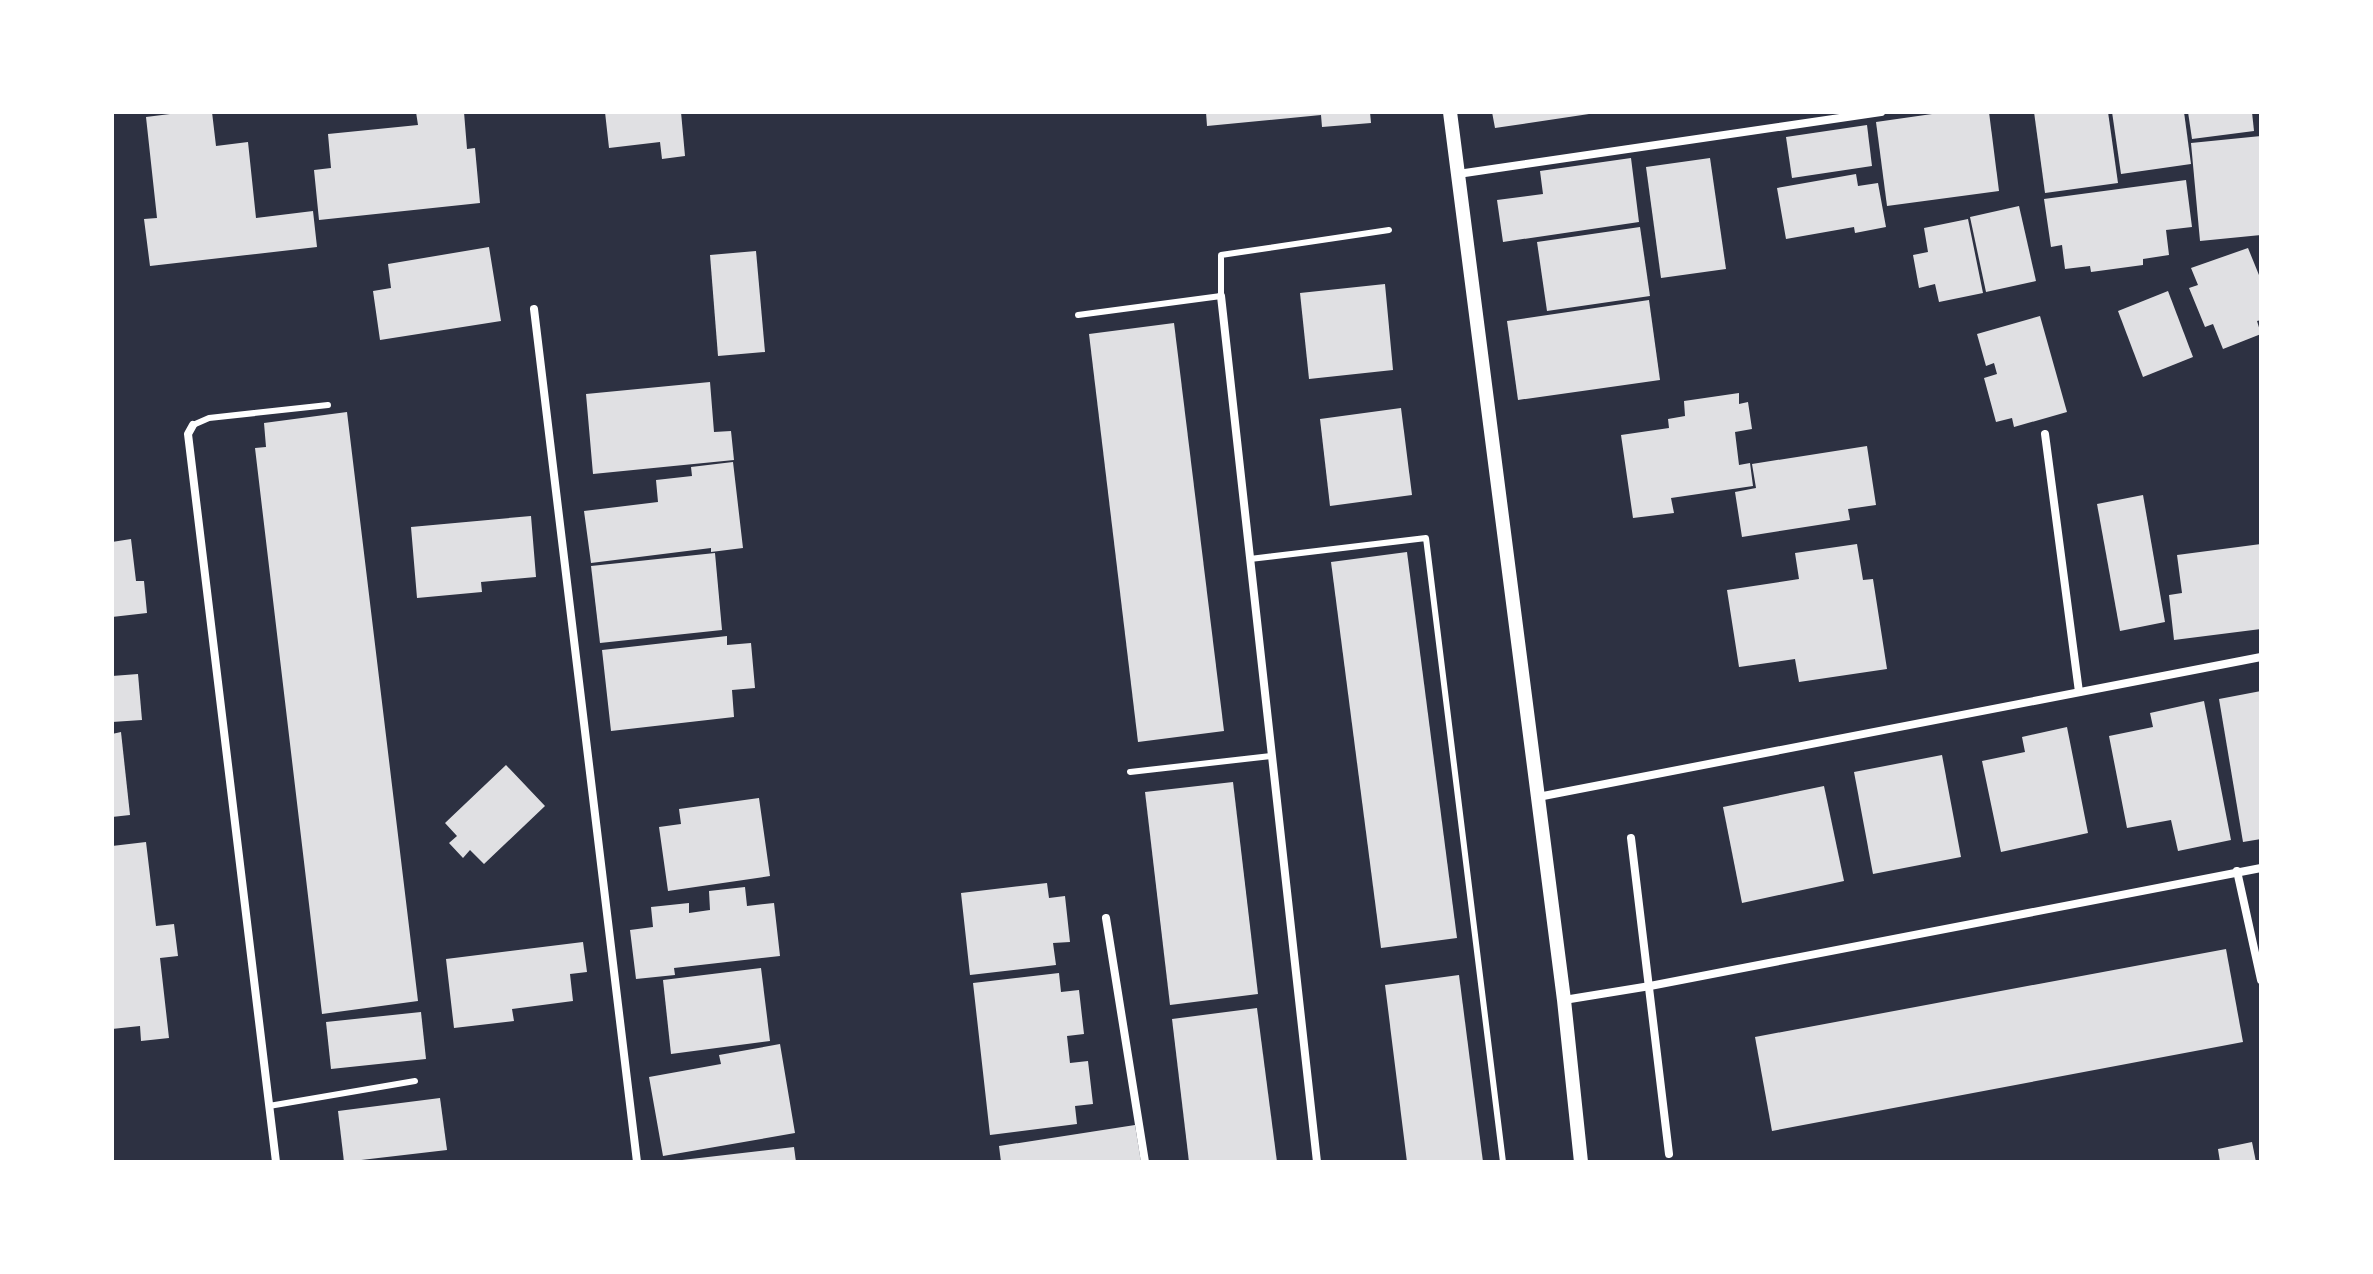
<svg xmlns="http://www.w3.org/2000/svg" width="2373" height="1274" viewBox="0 0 2373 1274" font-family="Montserrat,sans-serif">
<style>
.building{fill:#e0e0e3}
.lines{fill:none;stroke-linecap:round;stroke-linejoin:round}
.service{stroke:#fff;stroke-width:6}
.minor{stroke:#fff;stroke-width:8}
.tertiary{stroke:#fff;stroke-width:14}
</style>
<rect width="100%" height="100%" fill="#2d3142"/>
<g class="building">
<polygon points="186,112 212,112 216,146 248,142 256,218 313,211 317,247 150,266 144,219 157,218 146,117"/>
<polygon points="416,112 464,112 467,149 475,148 480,203 319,220 314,170 331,168 328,134 418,125"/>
<polygon points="605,112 681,112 685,156 662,159 660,142 609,148"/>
<polygon points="1206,112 1370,112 1371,123 1322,127 1321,115 1207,126"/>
<polygon points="1492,112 1588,112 1589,114 1495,128"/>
<polygon points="1946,112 1989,112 1999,191 1887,206 1876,122"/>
<polygon points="2034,112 2108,112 2118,183 2045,193"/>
<polygon points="2112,112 2184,112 2191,164 2121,174"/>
<polygon points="2188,112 2252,112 2254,131 2192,139"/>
<polygon points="1867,125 1872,166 1792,178 1786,137"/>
<polygon points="2261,136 2261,235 2200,241 2191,143"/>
<polygon points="1631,158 1639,222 1503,242 1497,200 1543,194 1540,171"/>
<polygon points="1710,158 1726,269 1661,278 1646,167"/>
<polygon points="1856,174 1858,186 1878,183 1886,227 1855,233 1854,227 1786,239 1777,188"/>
<polygon points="2186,180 2192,227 2166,230 2169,255 2143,259 2143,265 2091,272 2090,266 2065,269 2062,245 2051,247 2044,199"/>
<polygon points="2019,206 2036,281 1986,292 1970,217"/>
<polygon points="1968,219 1983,293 1939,302 1935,284 1919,288 1913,255 1928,252 1924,228"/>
<polygon points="1640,227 1650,296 1547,311 1537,242"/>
<polygon points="489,247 501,321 380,340 373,291 391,288 388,264"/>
<polygon points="2248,248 2261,280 2261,320 2257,321 2261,334 2223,349 2213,324 2205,327 2189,288 2198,285 2191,268"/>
<polygon points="756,251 765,352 718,356 710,255"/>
<polygon points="1385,284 1393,370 1309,379 1300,293"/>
<polygon points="2168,291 2193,357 2143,377 2118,311"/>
<polygon points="1649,300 1660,380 1518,400 1507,321"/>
<polygon points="2040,316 2067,412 2014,427 2012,418 1996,422 1984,378 1997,374 1994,363 1986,366 1977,334"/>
<polygon points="1174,323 1224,731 1138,742 1089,334"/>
<polygon points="710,382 714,432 731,431 734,460 593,474 586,394"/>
<polygon points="1739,393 1739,404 1748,402 1752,429 1735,432 1739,465 1750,463 1753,486 1671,498 1674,513 1633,518 1621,435 1669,428 1668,419 1685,416 1684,401"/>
<polygon points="1401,408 1412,495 1330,506 1320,419"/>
<polygon points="347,412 418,1001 322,1014 255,448 266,447 264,423"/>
<polygon points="1867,446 1876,505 1848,509 1850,520 1742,537 1735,492 1756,488 1752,464"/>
<polygon points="733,462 743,548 711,552 711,548 591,563 584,511 658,502 656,480 692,476 691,467"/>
<polygon points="2143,495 2165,622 2120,631 2097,504"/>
<polygon points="531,516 536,577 481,582 482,592 417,598 411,527"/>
<polygon points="131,539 136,581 144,581 147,613 112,617 112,542"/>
<polygon points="1857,544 1863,580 1873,579 1887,669 1799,682 1795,659 1739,667 1727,590 1799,579 1795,553"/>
<polygon points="2261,544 2261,610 2259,610 2261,629 2174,640 2169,595 2182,593 2177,555"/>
<polygon points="1407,552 1457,938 1381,948 1331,562"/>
<polygon points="715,553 722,630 600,643 591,566"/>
<polygon points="727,636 727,645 751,643 755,688 732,690 734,717 611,731 602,650"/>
<polygon points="138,674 142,720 112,722 112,676"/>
<polygon points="2261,691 2261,839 2243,842 2219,699"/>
<polygon points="2204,701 2231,840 2178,851 2171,820 2127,828 2109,736 2153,727 2150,713"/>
<polygon points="2067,727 2088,833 2001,852 1982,761 2025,752 2022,737"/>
<polygon points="121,732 130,815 112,817 112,734"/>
<polygon points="1942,755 1961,857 1873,874 1854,772"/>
<polygon points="506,765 545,806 484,864 470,850 463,858 449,843 457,836 445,823"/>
<polygon points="1233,782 1258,994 1170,1005 1145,792"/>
<polygon points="1824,786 1844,881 1742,903 1723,807"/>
<polygon points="759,798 770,876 668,891 659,827 681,824 679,809"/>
<polygon points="146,842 156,926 174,924 178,956 160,958 169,1038 141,1041 140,1026 112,1029 112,846"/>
<polygon points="1047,883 1049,898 1065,896 1070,942 1053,943 1056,965 970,975 961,893"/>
<polygon points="745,887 747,906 774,903 780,956 674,968 675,975 636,979 630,930 653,927 651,907 689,903 689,913 710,910 709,891"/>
<polygon points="583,942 587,972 570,974 573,1001 512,1009 514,1021 454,1028 446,959"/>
<polygon points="2226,949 2243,1042 1772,1131 1755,1037"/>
<polygon points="761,968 770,1041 671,1054 663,980"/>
<polygon points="1059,973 1061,992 1079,990 1084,1034 1067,1036 1070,1063 1088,1061 1093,1104 1075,1106 1077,1124 990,1135 973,983"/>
<polygon points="1459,975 1483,1162 1407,1162 1385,985"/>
<polygon points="1257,1008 1277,1162 1189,1162 1172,1019"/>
<polygon points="421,1012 426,1059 331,1069 326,1022"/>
<polygon points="780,1044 795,1133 663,1156 649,1077 721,1064 719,1055"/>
<polygon points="440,1098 447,1150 344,1162 338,1111"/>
<polygon points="1135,1125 1141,1162 1001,1162 999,1146"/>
<polygon points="2252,1142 2256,1162 2220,1162 2218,1149"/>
<polygon points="794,1147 796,1162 683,1162 682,1160"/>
</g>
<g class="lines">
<g class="service">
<polyline points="1078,315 1221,296 1221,255 1389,230"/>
<polyline points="193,425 209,418 328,405"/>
<polyline points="1250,559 1426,538 1503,1162"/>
<polyline points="1130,772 1271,756"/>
<polyline points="269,1106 415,1081"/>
</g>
<g class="minor">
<polyline points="1458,174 1881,112"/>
<polyline points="1221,296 1317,1162"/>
<polyline points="534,309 637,1162"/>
<polyline points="193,425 188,434 276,1162"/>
<polyline points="2045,434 2079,692"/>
<polyline points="1538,797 2261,657"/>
<polyline points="1631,838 1669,1154"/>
<polyline points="2237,871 2261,980"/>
<polyline points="1106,918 1145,1162"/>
<polyline points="1564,1000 1650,986 2261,868"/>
</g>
<polyline class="tertiary" points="1450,112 1564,1000 1581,1162"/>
</g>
<rect width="2373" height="1274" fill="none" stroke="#ffffff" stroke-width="228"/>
</svg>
